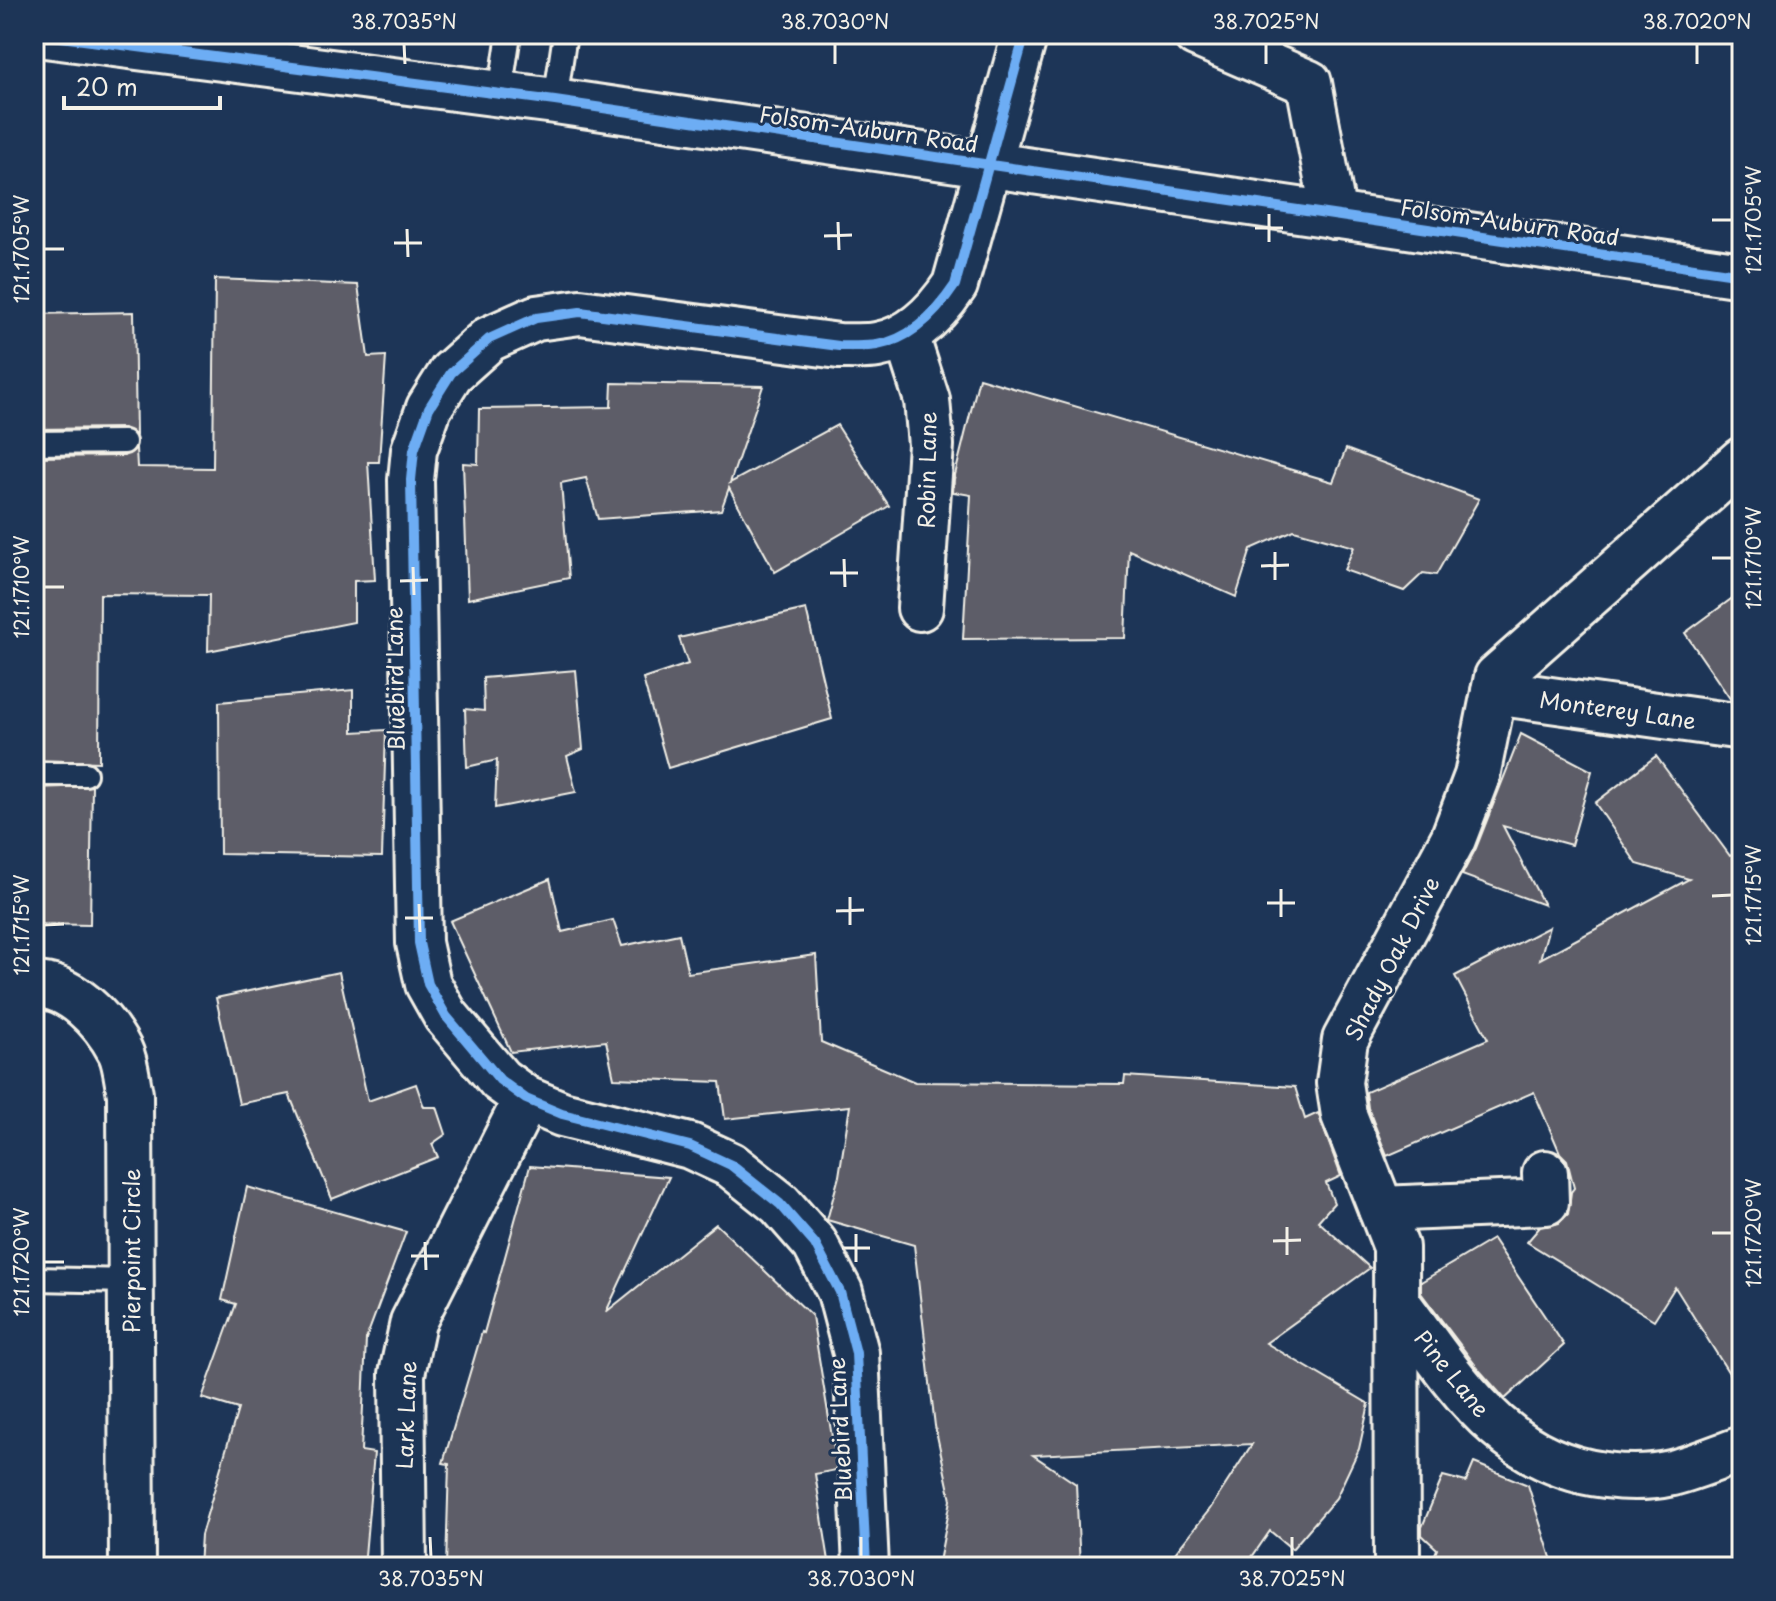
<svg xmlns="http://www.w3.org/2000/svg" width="1776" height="1601" viewBox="0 0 1776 1601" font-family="'Playpen Sans',sans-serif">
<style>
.building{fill:#5d5d67;stroke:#f4f1e8;stroke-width:2}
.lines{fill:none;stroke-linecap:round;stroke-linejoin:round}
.service-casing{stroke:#f4f1e8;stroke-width:28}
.minor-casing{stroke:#f4f1e8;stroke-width:50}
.primary-casing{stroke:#f4f1e8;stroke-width:50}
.service{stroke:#1d3557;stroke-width:22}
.minor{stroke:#1d3557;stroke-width:44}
.primary{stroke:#1d3557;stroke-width:44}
.cycleway-casing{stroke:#1d3557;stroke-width:15}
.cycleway{stroke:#6dadf4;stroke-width:10}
.ticks{fill:none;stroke:#f4f1e8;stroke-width:3}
.labels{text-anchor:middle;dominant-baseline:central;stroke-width:6;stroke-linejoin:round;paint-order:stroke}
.street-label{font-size:22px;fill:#f4f1e8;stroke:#1d3557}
.neatline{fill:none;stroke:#f4f1e8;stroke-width:3}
.ticks-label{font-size:20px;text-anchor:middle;fill:#f4f1e8}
</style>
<rect width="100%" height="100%" fill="#1d3557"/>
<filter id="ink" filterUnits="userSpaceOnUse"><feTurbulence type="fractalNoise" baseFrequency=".0125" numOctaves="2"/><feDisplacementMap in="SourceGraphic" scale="16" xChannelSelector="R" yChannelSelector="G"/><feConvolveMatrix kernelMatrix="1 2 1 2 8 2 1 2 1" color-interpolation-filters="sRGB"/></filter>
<g filter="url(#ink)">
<g class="building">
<polygon points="215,279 358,285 368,357 386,356 379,462 368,462 375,580 354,581 354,622 208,651 209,595 100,594 99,762 34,760 34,457 124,456 136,448 137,467 213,468"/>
<polygon points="134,312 136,435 124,428 34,429 34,314"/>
<polygon points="979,378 1333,482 1346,449 1479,499 1436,575 1423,573 1404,591 1344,570 1354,547 1294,530 1251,549 1236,597 1129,550 1125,638 963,639 971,495 953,492 954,479"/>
<polygon points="612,383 763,386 730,483 837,425 889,506 775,572 729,488 721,510 598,519 586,478 561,483 569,578 468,599 463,463 478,464 479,409 611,407"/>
<polygon points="1742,591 1742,702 1731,700 1685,633"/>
<polygon points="806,609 832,719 668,768 643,679 688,664 679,638"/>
<polygon points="576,670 583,749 567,756 576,792 495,808 497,760 467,767 465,709 484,711 483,678"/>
<polygon points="353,690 353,732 386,730 382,857 220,854 219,702"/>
<polygon points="1521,734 1592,771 1571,845 1503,826 1544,905 1462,875 1476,848"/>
<polygon points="1656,756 1730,856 1742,850 1742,1394 1675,1287 1654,1320 1527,1242 1540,1227 1559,1223 1568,1214 1571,1192 1574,1188 1567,1160 1560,1153 1534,1092 1387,1156 1368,1108 1366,1092 1488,1039 1455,976 1549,927 1540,959 1689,879 1637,864 1595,803"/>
<polygon points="92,786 90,925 34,924 34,788"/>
<polygon points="550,879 562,932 613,920 622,946 679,934 688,973 816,955 821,1042 915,1082 1124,1084 1125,1076 1295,1087 1305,1119 1318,1113 1341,1176 1326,1183 1334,1203 1318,1221 1370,1268 1266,1343 1369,1404 1359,1449 1336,1498 1292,1549 1270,1531 1245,1567 1164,1567 1210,1509 1252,1444 1033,1455 1076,1484 1080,1567 938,1567 951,1500 935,1426 914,1245 827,1220 839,1176 850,1106 725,1119 720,1082 614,1078 606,1041 511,1052 450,921"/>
<polygon points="339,972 368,1101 416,1084 424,1107 437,1107 446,1134 432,1144 438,1157 332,1199 289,1094 239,1104 216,998"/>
<polygon points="530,1166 669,1177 606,1312 716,1224 812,1316 836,1461 836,1470 815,1474 830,1567 446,1567 449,1464 443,1463 482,1332 484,1333"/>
<polygon points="247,1187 406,1232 366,1339 361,1451 374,1453 364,1567 199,1567 201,1535 238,1409 202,1398 236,1304 222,1300"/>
<polygon points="1493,1239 1564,1345 1505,1399 1480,1371 1421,1293 1421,1282"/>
<polygon points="1474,1463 1528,1485 1554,1567 1430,1567 1437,1549 1422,1535 1422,1527 1443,1476 1466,1482"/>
</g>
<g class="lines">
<defs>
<g id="service">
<polyline points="500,94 509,34"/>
<polyline points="555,101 565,34"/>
<polyline points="34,443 124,442"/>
<polyline points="34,774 85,774"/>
<polyline points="34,1279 130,1281"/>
</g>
<g id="minor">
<polyline points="1196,34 1309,83 1334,216"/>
<polyline points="906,335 927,400 931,445 920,608"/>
<polyline points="1494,692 1742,727"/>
<path d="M34 985C71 985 104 1020 120 1051 126 1063 127 1081 130 1094L132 1567"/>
<polyline points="1381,1209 1546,1202 1545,1173"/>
<path d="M1396 1301C1455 1379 1500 1462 1605 1475 1627 1478 1650 1478 1672 1473 1696 1467 1719 1457 1742 1449"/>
<polyline points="404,1567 402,1374 413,1322 526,1099"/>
<path d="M866 1567 856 1353 840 1292 815 1244 780 1204 731 1165 690 1146 562 1114 526 1099 500 1080 446 1016 428 984 419 943 411 480 414 450 429 408 451 373 489 339 536 318 580 312 839 346C852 346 865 347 877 345 912 339 937 312 955 285L1025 34"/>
<polyline points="1397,1567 1396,1247 1344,1115 1339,1083 1345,1040 1453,839 1477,776 1497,677 1742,460"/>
</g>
<polyline id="primary" points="37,34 555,101 1742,275"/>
</defs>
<use href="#service" class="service-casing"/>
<use href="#minor" class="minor-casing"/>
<use href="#primary" class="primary-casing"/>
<use href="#service" class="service"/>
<use href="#minor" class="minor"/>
<use href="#primary" class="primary"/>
<defs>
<g id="cycleway">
<polyline points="37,34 555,101 1742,275"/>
<path d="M866 1567 856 1353 840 1292 815 1244 780 1204 731 1165 690 1146 562 1114 526 1099 500 1080 446 1016 428 984 419 943 411 480 414 450 429 408 451 373 489 339 536 318 580 312 839 346C852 346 865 347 877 345 912 339 937 312 955 285L1025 34"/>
</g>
</defs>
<use href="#cycleway" class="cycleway-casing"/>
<use href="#cycleway" class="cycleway"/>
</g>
</g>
<path class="ticks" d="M404 44 405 64M835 44V64M1266 44V64M1697 44V64M1269 214V242M1712 220H1732M838 222 839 250M1255 228H1283M407 229 408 257M824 236 852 235M394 243H422M44 249H64M1275 552V580M1712 558H1732M844 559 845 587M1261 566 1289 565M413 567 414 595M830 573H858M400 581 428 580M44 587H64M1281 889V917M1712 896 1732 895M850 897V925M1267 903H1295M419 904 420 932M836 911 864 910M405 918H433M44 925 64 924M1287 1227V1255M1712 1233H1732M856 1234V1262M1273 1241 1301 1240M425 1242 426 1270M842 1248H870M411 1256H439M44 1262H64M430 1537 431 1557M861 1537V1557M1292 1537V1557"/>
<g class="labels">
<g class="street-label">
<text transform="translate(869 128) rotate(8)">Folsom-Auburn Road</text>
<text transform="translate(1510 221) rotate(8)">Folsom-Auburn Road</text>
<text transform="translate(926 470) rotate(-89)">Robin Lane</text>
<text transform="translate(394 679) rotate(-91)">Bluebird Lane</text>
<text transform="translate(1618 709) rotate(8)">Monterey Lane</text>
<text transform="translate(1391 958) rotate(-63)">Shady Oak Drive</text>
<text transform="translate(130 1251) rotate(-90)">Pierpoint Circle</text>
<text transform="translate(1453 1373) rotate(51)">Pine Lane</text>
<text transform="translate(405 1415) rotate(-88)">Lark Lane</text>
<text transform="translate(839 1430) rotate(-93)">Bluebird Lane</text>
</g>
</g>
<rect width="1776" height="1601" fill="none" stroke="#1d3557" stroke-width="88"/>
<path d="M64 96v12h156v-12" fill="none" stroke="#f4f1e8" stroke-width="4"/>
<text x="76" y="96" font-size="24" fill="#f4f1e8" stroke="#1d3557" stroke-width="6" paint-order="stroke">20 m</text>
<rect x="44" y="44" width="1688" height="1513" class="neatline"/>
<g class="ticks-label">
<text x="404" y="29">38.7035°N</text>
<text x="835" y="29">38.7030°N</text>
<text x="1266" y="29">38.7025°N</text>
<text x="1697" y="29">38.7020°N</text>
<text transform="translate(1754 220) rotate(-90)" y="7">121.1705°W</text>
<text transform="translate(22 249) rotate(-90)" y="7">121.1705°W</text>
<text transform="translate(1754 558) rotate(-90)" y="7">121.1710°W</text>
<text transform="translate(22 587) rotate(-90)" y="7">121.1710°W</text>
<text transform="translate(1754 895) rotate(-90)" y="7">121.1715°W</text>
<text transform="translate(22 925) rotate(-90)" y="7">121.1715°W</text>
<text transform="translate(1754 1233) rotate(-90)" y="7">121.1720°W</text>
<text transform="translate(22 1262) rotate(-90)" y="7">121.1720°W</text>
<text x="431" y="1586">38.7035°N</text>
<text x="861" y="1586">38.7030°N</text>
<text x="1292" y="1586">38.7025°N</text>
</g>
</svg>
